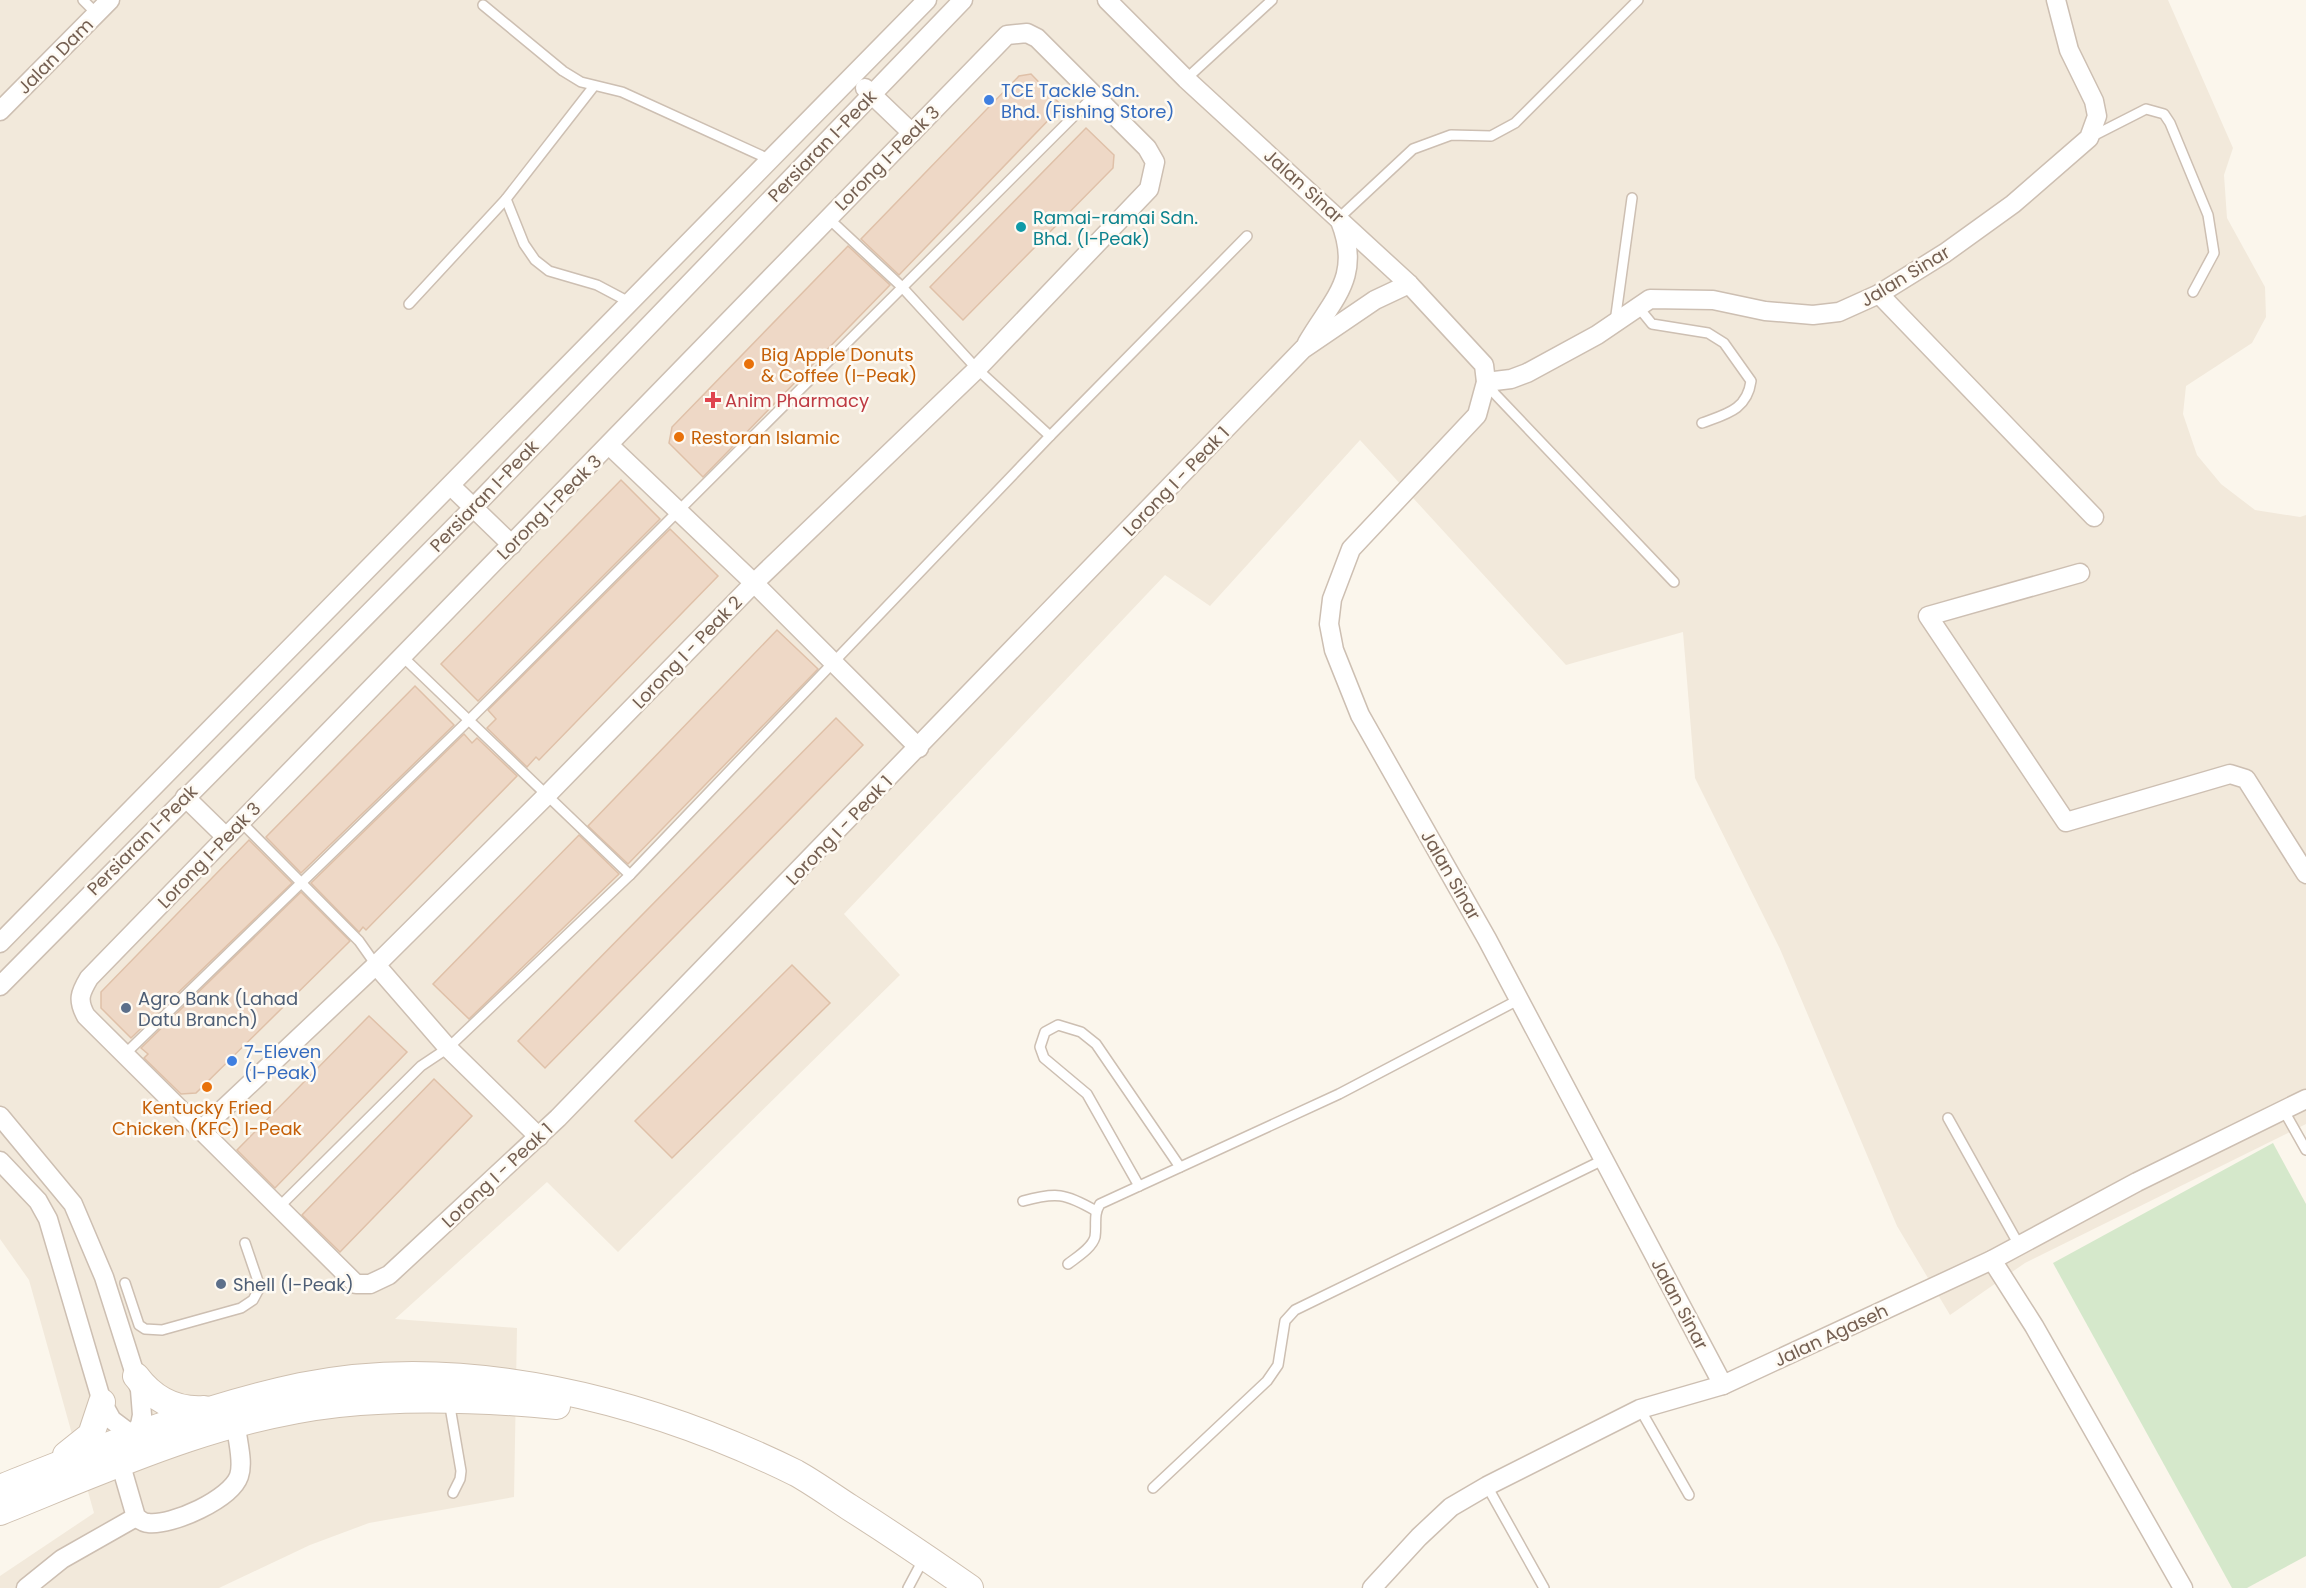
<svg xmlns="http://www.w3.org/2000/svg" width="2306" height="1588" viewBox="0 0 2306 1588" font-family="Poppins,sans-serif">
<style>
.residential{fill:#f2e9db}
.green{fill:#d5e8cb}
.building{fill:#eed8c6;stroke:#dfc0a8;stroke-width:1.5}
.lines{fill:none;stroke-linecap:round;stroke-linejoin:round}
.service-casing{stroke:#cdbfb2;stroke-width:12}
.minor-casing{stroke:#cdbfb2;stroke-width:21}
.secondary-casing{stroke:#cfc0b0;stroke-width:28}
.service{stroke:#fff;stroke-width:9}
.minor{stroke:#fff;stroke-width:18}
.secondary{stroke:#fff;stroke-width:26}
.shop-dot{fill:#3f7fe0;stroke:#fefaf3;stroke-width:2}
.culture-dot{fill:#0f9aa8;stroke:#fefaf3;stroke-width:2}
.food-dot{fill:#e8710a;stroke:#fefaf3;stroke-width:2}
.health-dot{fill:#e0444e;stroke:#fefaf3;stroke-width:2}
.service-dot{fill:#5c6f8a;stroke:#fefaf3;stroke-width:2}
.labels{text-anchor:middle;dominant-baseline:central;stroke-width:5;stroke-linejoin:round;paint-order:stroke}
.street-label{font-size:18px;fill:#745f51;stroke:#fefaf3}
.shop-label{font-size:18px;fill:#366cbe;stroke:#fefaf3;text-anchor:start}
.culture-label{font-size:18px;fill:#0d838f;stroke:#fefaf3;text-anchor:start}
.food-label{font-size:18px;fill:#c56008;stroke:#fefaf3;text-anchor:start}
.health-label{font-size:18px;fill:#be3a42;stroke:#fefaf3;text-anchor:start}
.service-label{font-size:18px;fill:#4e5e75;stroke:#fefaf3;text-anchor:start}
</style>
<rect width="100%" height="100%" fill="#fbf6ec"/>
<polygon class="residential" points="0,0 2168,0 2233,148 2224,175 2227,218 2265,287 2266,317 2252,343 2186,386 2183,414 2197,455 2221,484 2255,510 2300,517 2306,515 2306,1124 2025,1263 1950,1315 1897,1226 1780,949 1695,778 1683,632 1566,665 1360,440 1210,606 1165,575 844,914 900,975 618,1252 547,1182 395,1319 517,1328 514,1497 369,1523 310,1545 219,1588 0,1588 0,1576 94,1513 29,1280 0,1239"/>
<polygon class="green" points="2273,1143 2306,1204 2306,1556 2247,1588 2232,1588 2053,1263"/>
<g class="building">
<polygon points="1031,74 1062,106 899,275 861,239 1019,76"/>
<polygon points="1086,128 1114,155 1113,168 963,320 930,287"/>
<polygon points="848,246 890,285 703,477 669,443 672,427"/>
<polygon points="621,480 660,519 478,701 441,664"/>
<polygon points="670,529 718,576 539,760 536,757 527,767 487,728 496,719 488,710"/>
<polygon points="777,630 818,669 628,864 588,826"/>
<polygon points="415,686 454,725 301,873 266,837"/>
<polygon points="836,718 863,745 545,1068 518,1041"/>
<polygon points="464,734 472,743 477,738 517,776 366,930 363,927 359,932 311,883"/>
<polygon points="579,835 619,874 469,1019 433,984"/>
<polygon points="249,840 292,883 131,1038 101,1008 101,992"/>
<polygon points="301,892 350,941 196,1093 181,1094 144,1058 148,1054 141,1048"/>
<polygon points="792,965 830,1003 672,1158 635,1121"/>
<polygon points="369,1016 407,1052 275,1188 237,1150"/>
<polygon points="434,1079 472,1116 340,1252 302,1215"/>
</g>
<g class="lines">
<defs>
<g id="service">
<polyline points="83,0 97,14"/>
<polyline points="483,5 563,71 581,82 622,92 771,160"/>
<polyline points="1186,79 1272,0"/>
<polyline points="2091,137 2146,109 2164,114 2170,123 2208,215 2214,253 2193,292"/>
<polyline points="506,199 524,244 535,260 549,271 597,285 631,303"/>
<polyline points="827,217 901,286 977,369 1050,436"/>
<polyline points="1339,218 1413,149 1451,135 1491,136 1515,123 1638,0"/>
<polyline points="409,304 506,199 594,86"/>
<path d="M1639 308 1652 324 1708 333 1724 343 1751 381C1747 410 1726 414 1702 423"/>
<polyline points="1615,322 1632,198"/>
<polyline points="1486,382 1495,394 1674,582"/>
<polyline points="404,658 630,875"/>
<polyline points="241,822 359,941 376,965"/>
<polyline points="125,1054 470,719 1095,95"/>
<polyline points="2284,1111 2306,1150"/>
<polyline points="1948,1118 2019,1245"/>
<polyline points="1139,1186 1087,1094 1044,1058 1040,1047 1045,1032 1058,1025 1081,1032 1096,1044 1180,1167"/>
<path d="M1023 1201C1056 1192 1065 1193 1096 1211"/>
<polyline points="278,1208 421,1066 448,1048 630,875 1050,436 1247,236"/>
<path d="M1068 1264C1077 1257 1092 1248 1095 1237 1097 1224 1093 1215 1100 1204L1339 1094 1520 999"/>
<polyline points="125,1283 139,1325 145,1329 162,1330 241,1308 253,1300 260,1287 245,1243"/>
<polyline points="449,1401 461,1471 460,1479 453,1493"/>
<polyline points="1640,1409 1689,1495"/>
<polyline points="1487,1486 1544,1588"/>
<polyline points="1153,1488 1267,1381 1278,1365 1285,1321 1295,1310 1603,1160"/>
<polyline points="908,1588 924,1558"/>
</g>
<g id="minor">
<polyline points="1107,0 1186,79 1409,284 1484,365 1486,382 1477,415 1351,549 1332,599 1329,624 1334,650 1360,715 1487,939 1723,1385"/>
<polyline points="865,88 912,133"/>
<polyline points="0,111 110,0"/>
<polyline points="1879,294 2094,517"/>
<path d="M1307 343C1334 297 1362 277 1340 221"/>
<polyline points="1486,382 1511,379 1527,373 1597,335 1650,299 1713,300 1765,311 1813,315 1839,312 1879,294 1945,253 2013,204 2089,138 2097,116 2094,101 2069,50 2056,0"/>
<polyline points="610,446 754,583 919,748"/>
<polyline points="451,486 512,545"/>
<polyline points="2080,573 1928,616 2066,822 2230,774 2246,779 2306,874"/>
<polyline points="185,797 226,837"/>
<polyline points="0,943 927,0"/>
<polyline points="376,965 448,1048 539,1137"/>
<polyline points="0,986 473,508 963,0"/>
<polyline points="0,1116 73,1204 104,1277 140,1390 142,1415 140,1425 132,1435 112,1420 102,1402 48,1219 38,1201 0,1161"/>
<path d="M201 1130 376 965 546 796 754 583 977 369 1149 189 1155 162 1147 148 1037 38 1027 33 1007 35 89 978C80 993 77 1000 86 1016L356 1284H370L389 1275 558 1118 1303 349 1375 300 1409 284"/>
<polyline points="1992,1260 2034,1326 2183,1588"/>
<path d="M120 1462 136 1517C140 1520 144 1523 148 1523 172 1526 231 1499 239 1476 244 1462 237 1440 236 1425"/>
<polyline points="26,1588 62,1559 136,1517"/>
<polyline points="1372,1588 1419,1537 1451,1507 1487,1486 1640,1409 1723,1385 1992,1260 2137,1182 2306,1099"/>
</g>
<g id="secondary">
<path d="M136 1376C153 1399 175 1411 204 1409"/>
<polyline points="66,1455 91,1435 102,1402"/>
<path d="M0 1488C98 1449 197 1408 301 1386 464 1352 650 1401 796 1473 814 1483 832 1496 849 1507 890 1533 930 1560 970 1588"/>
<path d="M0 1512C109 1468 220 1417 338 1404 411 1396 484 1399 557 1406"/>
</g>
</defs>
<use href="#service" class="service-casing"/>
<use href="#minor" class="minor-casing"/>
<use href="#secondary" class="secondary-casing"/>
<use href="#service" class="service"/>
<use href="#minor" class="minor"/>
<use href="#secondary" class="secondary"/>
</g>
<g class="shop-dot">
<circle cx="989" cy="100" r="6"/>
<circle cx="232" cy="1061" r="6"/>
</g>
<circle class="culture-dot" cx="1021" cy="227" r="6"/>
<g class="food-dot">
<circle cx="749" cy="364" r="6"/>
<circle cx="679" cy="437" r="6"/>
<circle cx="207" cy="1087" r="6"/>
</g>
<path class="health-dot" d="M710 391h6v6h6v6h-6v6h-6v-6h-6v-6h6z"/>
<g class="service-dot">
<circle cx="126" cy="1008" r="6"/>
<circle cx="221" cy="1284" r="6"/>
</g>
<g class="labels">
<g class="street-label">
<text transform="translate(55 56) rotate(-45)">Jalan Dam</text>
<text transform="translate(822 146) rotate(-46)">Persiaran I-Peak</text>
<text transform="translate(887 158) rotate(-45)">Lorong I-Peak 3</text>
<text transform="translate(1304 186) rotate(42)">Jalan Sinar</text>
<text transform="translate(1905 276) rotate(-31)">Jalan Sinar</text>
<text transform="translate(1176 481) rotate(-46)">Lorong I - Peak 1</text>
<text transform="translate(484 496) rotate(-46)">Persiaran I-Peak</text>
<text transform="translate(549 507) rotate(-45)">Lorong I-Peak 3</text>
<text transform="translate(687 652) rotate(-46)">Lorong I - Peak 2</text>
<text transform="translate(839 830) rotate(-46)">Lorong I - Peak 1</text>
<text transform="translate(142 840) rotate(-45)">Persiaran I-Peak</text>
<text transform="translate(209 855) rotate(-46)">Lorong I-Peak 3</text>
<text transform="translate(1451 875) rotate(60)">Jalan Sinar</text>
<text transform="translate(497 1175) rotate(-43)">Lorong I - Peak 1</text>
<text transform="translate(1680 1304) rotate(62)">Jalan Sinar</text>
<text transform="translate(1831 1335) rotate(-25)">Jalan Agaseh</text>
</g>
<g class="shop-label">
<text x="1001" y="90">TCE Tackle Sdn.<tspan x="1001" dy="21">Bhd. (Fishing Store)</tspan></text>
<text x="244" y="1051">7-Eleven<tspan x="244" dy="21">(I-Peak)</tspan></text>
</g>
<g class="culture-label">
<text x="1033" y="217">Ramai-ramai Sdn.<tspan x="1033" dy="21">Bhd. (I-Peak)</tspan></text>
</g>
<g class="food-label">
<text x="761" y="354">Big Apple Donuts<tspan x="761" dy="21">&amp; Coffee (I-Peak)</tspan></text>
<text x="691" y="437">Restoran Islamic</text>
<text x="207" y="1107" text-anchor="middle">Kentucky Fried<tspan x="207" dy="21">Chicken (KFC) I-Peak</tspan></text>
</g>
<g class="health-label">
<text x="725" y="400">Anim Pharmacy</text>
</g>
<g class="service-label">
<text x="138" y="998">Agro Bank (Lahad<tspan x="138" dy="21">Datu Branch)</tspan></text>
<text x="233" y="1284">Shell (I-Peak)</text>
</g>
</g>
</svg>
